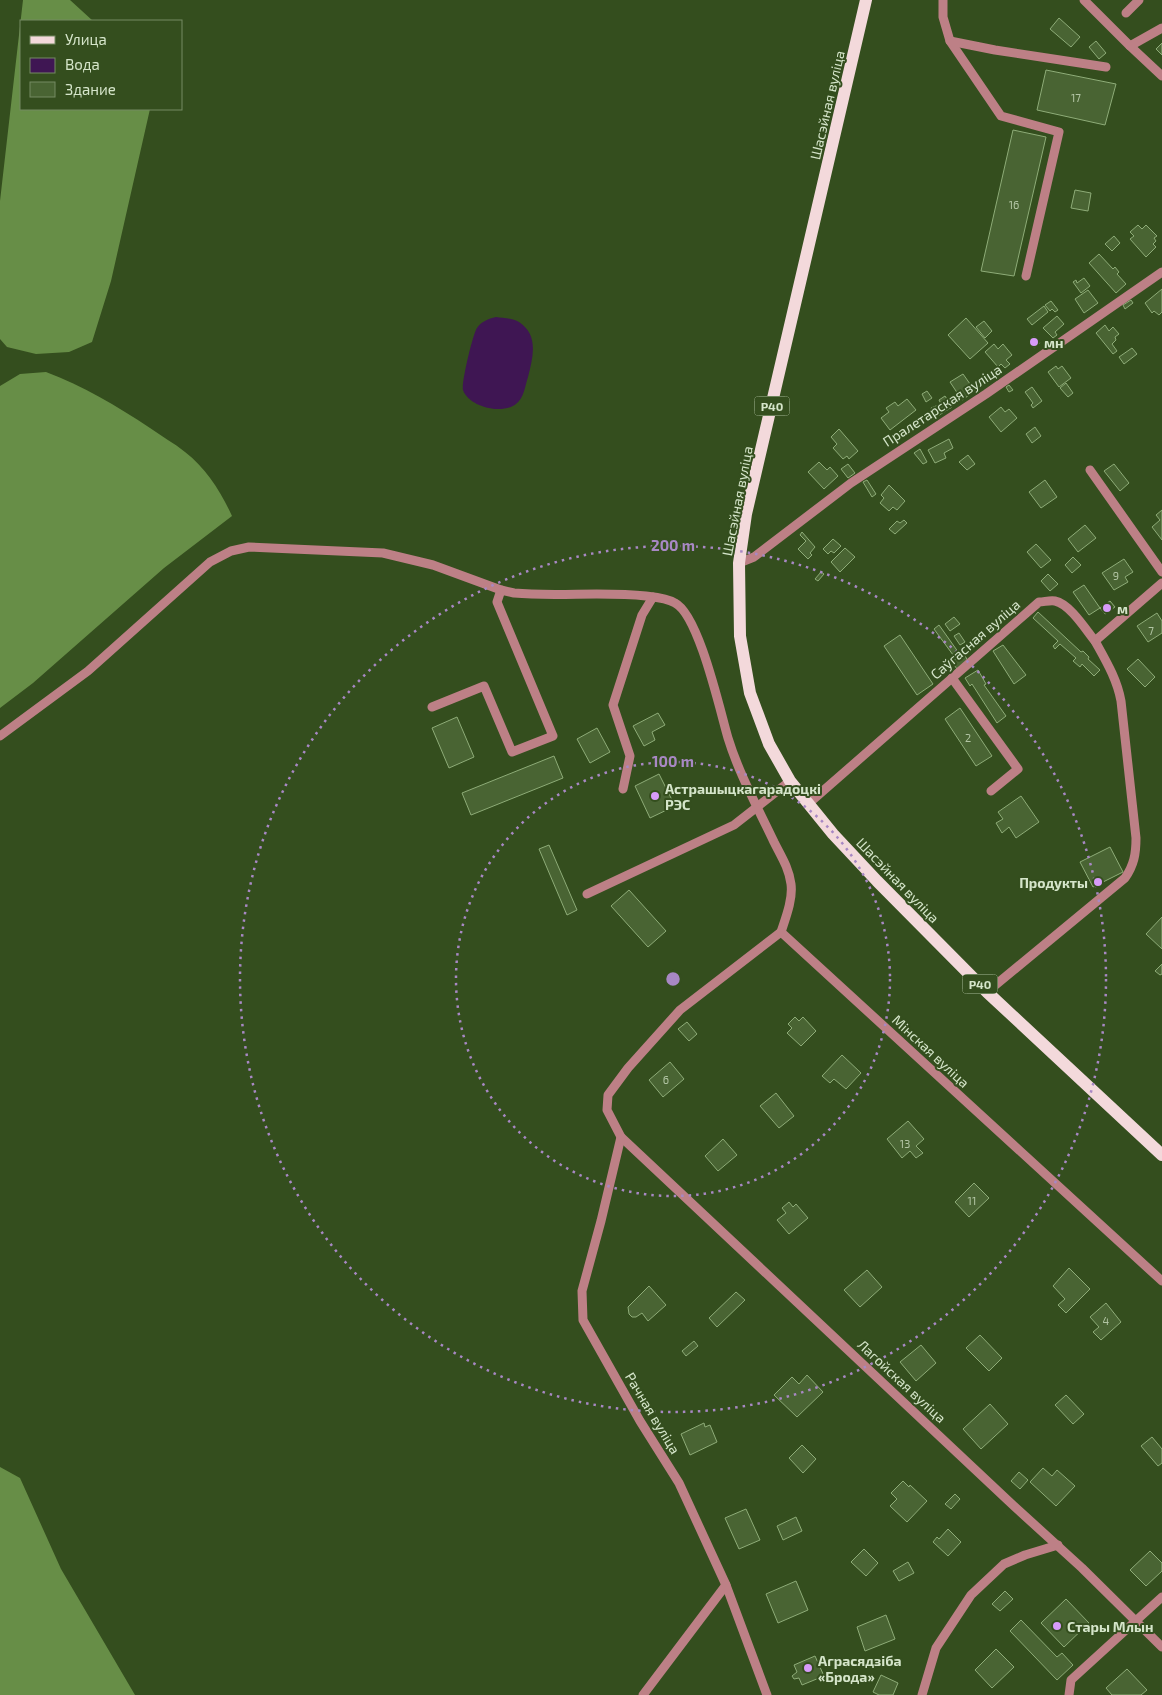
<svg xmlns="http://www.w3.org/2000/svg" width="1162" height="1695" viewBox="0 0 1162 1695" font-family="'Exo 2',sans-serif">
<style>
.forest{fill:#678e47}
.water{fill:#3f1653}
.building{fill:#496433;stroke:#8eac78}
.lines{fill:none;stroke-linecap:round;stroke-linejoin:round}
.minor{stroke:#bd8086;stroke-width:9}
.major{stroke:#f3d9db;stroke-width:12}
.ring{fill:none;stroke:#a888c4;stroke-width:2.5;stroke-dasharray:2.5 5}
.poi-dot{fill:#d79bf9;stroke:#344e1e;stroke-width:2}
.labels{text-anchor:middle;dominant-baseline:central;stroke-width:4;stroke-linejoin:round;paint-order:stroke}
.number-label{font-size:11px;fill:#b2c5a4}
.shield{fill:#344e1e;stroke:#a5b896;stroke-width:1}
.shield-label{font-size:12px;font-weight:bold;fill:#d5e5ca}
.street-label{font-size:14px;fill:#d5e5ca;stroke:#344e1e}
.poi-label{font-size:14px;font-weight:bold;fill:#d5e5ca;stroke:#344e1e;text-anchor:start}
.centre{fill:#a888c4;stroke:#344e1e;stroke-width:2.5}
.ring-label{font-size:15px;text-anchor:middle;font-weight:bold;fill:#a888c4;stroke:#344e1e;stroke-width:4;stroke-linejoin:round;paint-order:stroke}
</style>
<rect width="100%" height="100%" fill="#344e1e"/>
<g class="forest">
<polygon points="23,0 70,0 93,21 21,21 21,109 150,109 111,281 92,342 69,352 36,354 7,347 0,339 0,201"/>
<path d="M46 372C83 386 117 406 150 428 161 436 174 443 185 452 206 468 221 492 232 516L164 568 33 683 0 708V386L20 374Z"/>
<polygon points="0,1467 20,1478 61,1569 135,1695 0,1695"/>
</g>
<path class="water" d="M496 317C503 318 513 318 519 322 539 335 533 357 528 377 525 386 524 398 516 404 502 415 469 407 463 390 461 384 473 333 477 328 482 321 488 319 496 317Z"/>
<g class="building">
<polygon points="1059,18 1080,37 1071,47 1050,29"/>
<polygon points="1096,41 1106,53 1099,59 1089,47"/>
<polygon points="1162,43 1162,55 1156,49"/>
<polygon points="1046,70 1116,84 1105,125 1037,110"/>
<polygon points="1013,130 1046,137 1014,276 981,271"/>
<polygon points="1075,190 1091,193 1088,211 1071,208"/>
<polygon points="1138,225 1142,229 1146,225 1157,236 1154,238 1156,241 1153,244 1156,247 1146,257 1130,239 1134,236 1130,232"/>
<polygon points="1114,236 1120,243 1112,251 1105,244"/>
<polygon points="1099,254 1113,269 1115,267 1119,272 1117,274 1126,284 1116,293 1089,263"/>
<polygon points="1084,278 1090,286 1081,293 1073,282 1076,280 1077,283"/>
<polygon points="1162,289 1162,312 1159,315 1154,311 1152,313 1145,303"/>
<polygon points="1088,290 1098,303 1084,313 1075,299"/>
<polygon points="1131,300 1133,303 1125,309 1123,305"/>
<polygon points="1051,301 1058,310 1055,312 1052,309 1050,311 1045,305"/>
<polygon points="1044,306 1048,312 1032,325 1027,319"/>
<polygon points="1057,316 1064,324 1055,332 1057,335 1053,338 1043,328"/>
<polygon points="966,318 988,343 970,359 948,335"/>
<polygon points="984,321 992,331 985,338 976,327"/>
<polygon points="1105,325 1109,331 1113,327 1119,334 1115,337 1116,340 1112,344 1117,351 1113,354 1096,333"/>
<polygon points="1034,336 1040,343 1034,348 1029,341"/>
<polygon points="994,344 998,349 1003,344 1012,355 1006,360 1010,364 1005,368 1001,364 998,367 985,352"/>
<polygon points="1132,348 1137,354 1124,364 1119,357"/>
<polygon points="1056,366 1058,369 1062,366 1071,378 1059,387 1048,372"/>
<polygon points="963,374 975,391 962,400 950,382"/>
<polygon points="1066,383 1073,393 1068,397 1060,388"/>
<polygon points="1009,385 1013,390 1009,392 1006,387"/>
<polygon points="1032,387 1042,401 1033,408 1031,405 1033,403 1025,392"/>
<polygon points="927,391 932,398 926,402 922,394"/>
<polygon points="945,396 952,407 933,419 929,412 932,410 931,408 941,404 939,400"/>
<polygon points="907,399 916,410 890,430 881,418 889,412 886,408 895,402 898,406"/>
<polygon points="1001,407 1005,412 1009,409 1017,418 1001,432 989,417"/>
<polygon points="1035,427 1041,436 1032,443 1026,434"/>
<polygon points="839,429 858,451 849,459 847,456 843,459 833,448 837,444 831,437"/>
<polygon points="949,439 953,448 944,453 946,458 935,463 928,450"/>
<polygon points="920,449 927,462 923,464 914,453"/>
<polygon points="968,455 975,464 967,470 959,462"/>
<polygon points="819,462 827,470 830,467 838,476 824,489 808,472"/>
<polygon points="848,464 855,473 848,478 841,469"/>
<polygon points="1114,464 1129,483 1120,491 1104,471"/>
<polygon points="867,480 876,494 872,497 863,482"/>
<polygon points="1045,480 1057,497 1041,508 1029,492"/>
<polygon points="889,485 905,501 897,510 893,507 889,511 880,503 884,498 881,495"/>
<polygon points="1162,510 1162,540 1152,527 1160,520 1156,515"/>
<polygon points="904,520 907,523 895,534 889,529 897,521 900,523"/>
<polygon points="1085,525 1096,538 1078,552 1068,539"/>
<polygon points="802,532 815,547 810,553 812,555 808,559 798,549 806,541 800,535"/>
<polygon points="833,539 841,546 834,553 831,551 828,554 823,549"/>
<polygon points="1036,544 1051,560 1041,568 1027,552"/>
<polygon points="845,548 855,557 840,572 831,562"/>
<polygon points="1073,557 1081,565 1072,573 1065,565"/>
<polygon points="1124,559 1133,572 1125,577 1128,582 1114,590 1102,573"/>
<polygon points="821,572 824,574 818,581 815,579"/>
<polygon points="1048,574 1058,584 1050,591 1041,581"/>
<polygon points="1084,585 1100,608 1089,615 1073,592"/>
<polygon points="1110,601 1115,607 1105,614 1100,608"/>
<polygon points="1038,612 1081,652 1083,651 1089,657 1088,659 1100,670 1094,676 1082,664 1080,667 1073,661 1076,658 1060,644 1055,649 1053,646 1058,641 1033,618"/>
<polygon points="1157,613 1162,621 1162,633 1148,642 1137,626"/>
<polygon points="954,617 960,624 950,631 945,624"/>
<polygon points="939,625 961,656 964,654 968,661 957,669 952,662 956,659 934,629"/>
<polygon points="959,633 965,642 960,645 954,636"/>
<polygon points="900,635 933,684 917,695 884,646"/>
<polygon points="1003,645 1026,675 1014,684 993,651"/>
<polygon points="1138,659 1155,677 1145,687 1127,669"/>
<polygon points="978,670 986,684 984,685 1006,716 997,723 972,684 970,686 965,678"/>
<polygon points="960,708 992,756 976,766 945,719"/>
<polygon points="658,713 665,725 652,732 655,740 644,746 633,726"/>
<polygon points="457,717 474,757 449,768 432,728"/>
<polygon points="597,728 610,752 590,763 577,739"/>
<polygon points="554,756 563,778 471,815 462,793"/>
<polygon points="659,774 675,806 650,818 635,786"/>
<polygon points="1021,796 1039,822 1016,838 1009,827 1002,833 996,823 1003,819 998,812"/>
<polygon points="549,845 577,910 567,915 539,849"/>
<polygon points="1110,847 1123,872 1093,887 1080,862"/>
<polygon points="629,890 666,931 648,947 611,906"/>
<polygon points="1162,917 1162,949 1146,934"/>
<polygon points="1162,964 1162,974 1160,975 1155,971"/>
<polygon points="795,1017 799,1021 803,1017 816,1031 801,1046 787,1033 792,1028 788,1024"/>
<polygon points="687,1022 697,1034 689,1041 678,1029"/>
<polygon points="842,1055 861,1073 846,1089 834,1079 830,1083 822,1076"/>
<polygon points="670,1062 684,1079 663,1097 649,1080"/>
<polygon points="776,1093 794,1116 779,1128 760,1106"/>
<polygon points="908,1121 924,1139 916,1146 923,1153 916,1158 910,1151 902,1158 887,1139"/>
<polygon points="723,1139 737,1155 718,1171 705,1156"/>
<polygon points="974,1183 989,1198 969,1217 955,1202"/>
<polygon points="789,1202 793,1207 796,1204 808,1218 789,1234 777,1220 786,1213 782,1208"/>
<polygon points="1069,1268 1090,1289 1066,1313 1058,1305 1065,1299 1053,1286"/>
<polygon points="867,1270 882,1287 860,1307 844,1290"/>
<polygon points="649,1286 666,1305 648,1321 642,1313 636,1317 632,1317 629,1314 628,1307"/>
<polygon points="736,1292 745,1300 717,1327 709,1318"/>
<polygon points="1106,1303 1121,1322 1101,1340 1093,1332 1099,1327 1090,1317"/>
<polygon points="980,1335 1002,1358 989,1371 966,1348"/>
<polygon points="694,1341 698,1346 686,1356 682,1351"/>
<polygon points="921,1345 936,1363 916,1381 900,1362"/>
<polygon points="807,1375 823,1392 797,1417 774,1395 792,1377 799,1384"/>
<polygon points="1066,1395 1084,1414 1073,1424 1055,1405"/>
<polygon points="990,1404 1008,1424 981,1449 963,1429"/>
<polygon points="704,1423 705,1427 710,1425 717,1442 690,1455 681,1434"/>
<polygon points="1152,1437 1162,1449 1162,1463 1158,1466 1141,1446"/>
<polygon points="802,1445 816,1459 803,1473 789,1458"/>
<polygon points="1043,1468 1052,1476 1057,1470 1075,1486 1056,1506 1030,1482"/>
<polygon points="1019,1472 1028,1480 1020,1489 1011,1481"/>
<polygon points="903,1481 909,1487 910,1485 927,1501 907,1522 890,1506 897,1499 891,1493"/>
<polygon points="955,1494 960,1499 951,1509 945,1504"/>
<polygon points="746,1509 760,1540 739,1549 725,1518"/>
<polygon points="796,1517 802,1531 783,1540 777,1526"/>
<polygon points="948,1529 961,1542 948,1556 933,1542 937,1537 939,1539"/>
<polygon points="864,1549 878,1563 866,1576 851,1562"/>
<polygon points="1150,1551 1162,1563 1162,1571 1146,1586 1130,1570"/>
<polygon points="908,1562 914,1573 899,1581 893,1571"/>
<polygon points="796,1581 808,1610 778,1623 766,1594"/>
<polygon points="1005,1591 1013,1599 1000,1611 992,1604"/>
<polygon points="1066,1599 1089,1623 1064,1647 1041,1623"/>
<polygon points="886,1615 895,1639 865,1651 857,1627"/>
<polygon points="1021,1620 1057,1657 1062,1653 1073,1665 1057,1680 1010,1631"/>
<polygon points="996,1649 1014,1667 992,1688 975,1670"/>
<polygon points="815,1656 824,1676 802,1685 799,1678 794,1679 792,1676 797,1672 794,1665"/>
<polygon points="1127,1669 1147,1690 1141,1695 1112,1695 1106,1688"/>
<polygon points="881,1675 898,1683 893,1695 879,1695 873,1692"/>
</g>
<g class="lines">
<g class="minor">
<polyline points="943,0 943,17 950,41 1001,116 1059,132 1026,276"/>
<polyline points="1084,0 1130,46 1162,76"/>
<polyline points="1126,13 1139,0"/>
<polyline points="950,41 995,50 1106,67"/>
<polyline points="1130,46 1162,28"/>
<polyline points="1090,470 1162,572"/>
<polyline points="739,563 754,557 851,483 986,394 1162,272"/>
<polyline points="952,678 1018,769 991,791"/>
<polyline points="432,707 484,686 512,752 553,736 497,602 501,590"/>
<path d="M0 736 88 671 210 562 231 551 249 547 383 553 433 565 501 590 514 593C557 597 602 591 646 596 655 597 667 598 675 603 699 615 720 711 728 738 739 774 758 808 774 842 781 856 789 868 791 884 793 899 786 917 781 932"/>
<polyline points="623,789 630,756 613,705 642,615 653,597"/>
<path d="M808 804 1039 602C1044 602 1050 600 1055 601 1070 604 1086 630 1095 641L1162 583"/>
<polyline points="587,894 734,825 790,781"/>
<polyline points="781,932 680,1010 628,1068 608,1095 607,1110 621,1137 1015,1507 1082,1568 1162,1647"/>
<polyline points="781,932 1162,1281"/>
<path d="M987 992 1125 878C1134 865 1136 854 1136 838L1121 701C1117 679 1106 661 1095 641"/>
<polyline points="621,1137 601,1221 582,1291 583,1320 640,1421 679,1483 726,1585 767,1695"/>
<polyline points="643,1695 726,1585"/>
<polyline points="922,1695 936,1648 971,1595 1004,1564 1025,1555 1058,1545"/>
<polyline points="1069,1695 1071,1680 1162,1597"/>
</g>
<polyline class="major" points="866,0 746,514 739,563 740,636 750,693 769,744 790,781 833,834 877,881 987,992 1162,1155"/>
</g>
<g class="ring">
<circle cx="673" cy="979" r="217"/>
<circle cx="673" cy="979" r="433"/>
</g>
<g class="poi-dot">
<circle cx="1034" cy="342" r="5"/>
<circle cx="1107" cy="608" r="5"/>
<circle cx="655" cy="796" r="5"/>
<circle cx="1098" cy="882" r="5"/>
<circle cx="1057" cy="1626" r="5"/>
<circle cx="808" cy="1668" r="5"/>
</g>
<g class="labels">
<g class="number-label">
<text x="1076" y="97">17</text>
<text x="1014" y="204">16</text>
<text x="1116" y="575">9</text>
<text x="1151" y="630">7</text>
<text x="968" y="737">2</text>
<text x="666" y="1079">6</text>
<text x="905" y="1143">13</text>
<text x="972" y="1200">11</text>
<text x="1106" y="1320">4</text>
</g>
<g class="shield">
<rect x="754.5" y="396.5" width="35" height="19" rx="4"/>
<rect x="962.5" y="974.5" width="35" height="19" rx="4"/>
</g>
<g class="shield-label">
<text x="772" y="406">Р40</text>
<text x="980" y="984">Р40</text>
</g>
<g class="street-label">
<text transform="translate(827 105) rotate(-77)">Шасэйная вуліца</text>
<text transform="translate(942 405) rotate(-33)">Пралетарская вуліца</text>
<text transform="translate(737 501) rotate(-79)">Шасэйная вуліца</text>
<text transform="translate(975 639) rotate(-41)">Саўгасная вуліца</text>
<text transform="translate(898 880) rotate(46)">Шасэйная вуліца</text>
<text transform="translate(931 1051) rotate(43)">Мінская вуліца</text>
<text transform="translate(902 1381) rotate(43)">Лагойская вуліца</text>
<text transform="translate(653 1413) rotate(59)">Рачная вуліца</text>
</g>
<g class="poi-label">
<text x="1044" y="342">мн</text>
<text x="1117" y="608">м</text>
<text x="665" y="788">Астрашыцкагарадоцкі<tspan x="665" dy="16">РЭС</tspan></text>
<text x="1088" y="882" text-anchor="end">Продукты</text>
<text x="1067" y="1626">Стары Млын</text>
<text x="818" y="1660">Аграсядзіба<tspan x="818" dy="16">«Брода»</tspan></text>
</g>
</g>
<circle cx="673" cy="979" r="8" class="centre"/>
<g class="ring-label">
<text x="673" y="551">200 m</text>
<text x="673" y="767">100 m</text>
</g>
<rect x="20" y="20" width="162" height="90" fill="#344e1e" stroke="#748a63"/>
<rect x="30" y="36" width="25" height="8" fill="#f3d9db" stroke="#748a63"/>
<text x="65" y="45" font-size="15" fill="#d5e5ca">Улица</text>
<rect x="30" y="58" width="25" height="15" fill="#3f1653" stroke="#748a63"/>
<text x="65" y="70" font-size="15" fill="#d5e5ca">Вода</text>
<rect x="30" y="82" width="25" height="15" fill="#496433" stroke="#748a63"/>
<text x="65" y="95" font-size="15" fill="#d5e5ca">Здание</text>
</svg>
